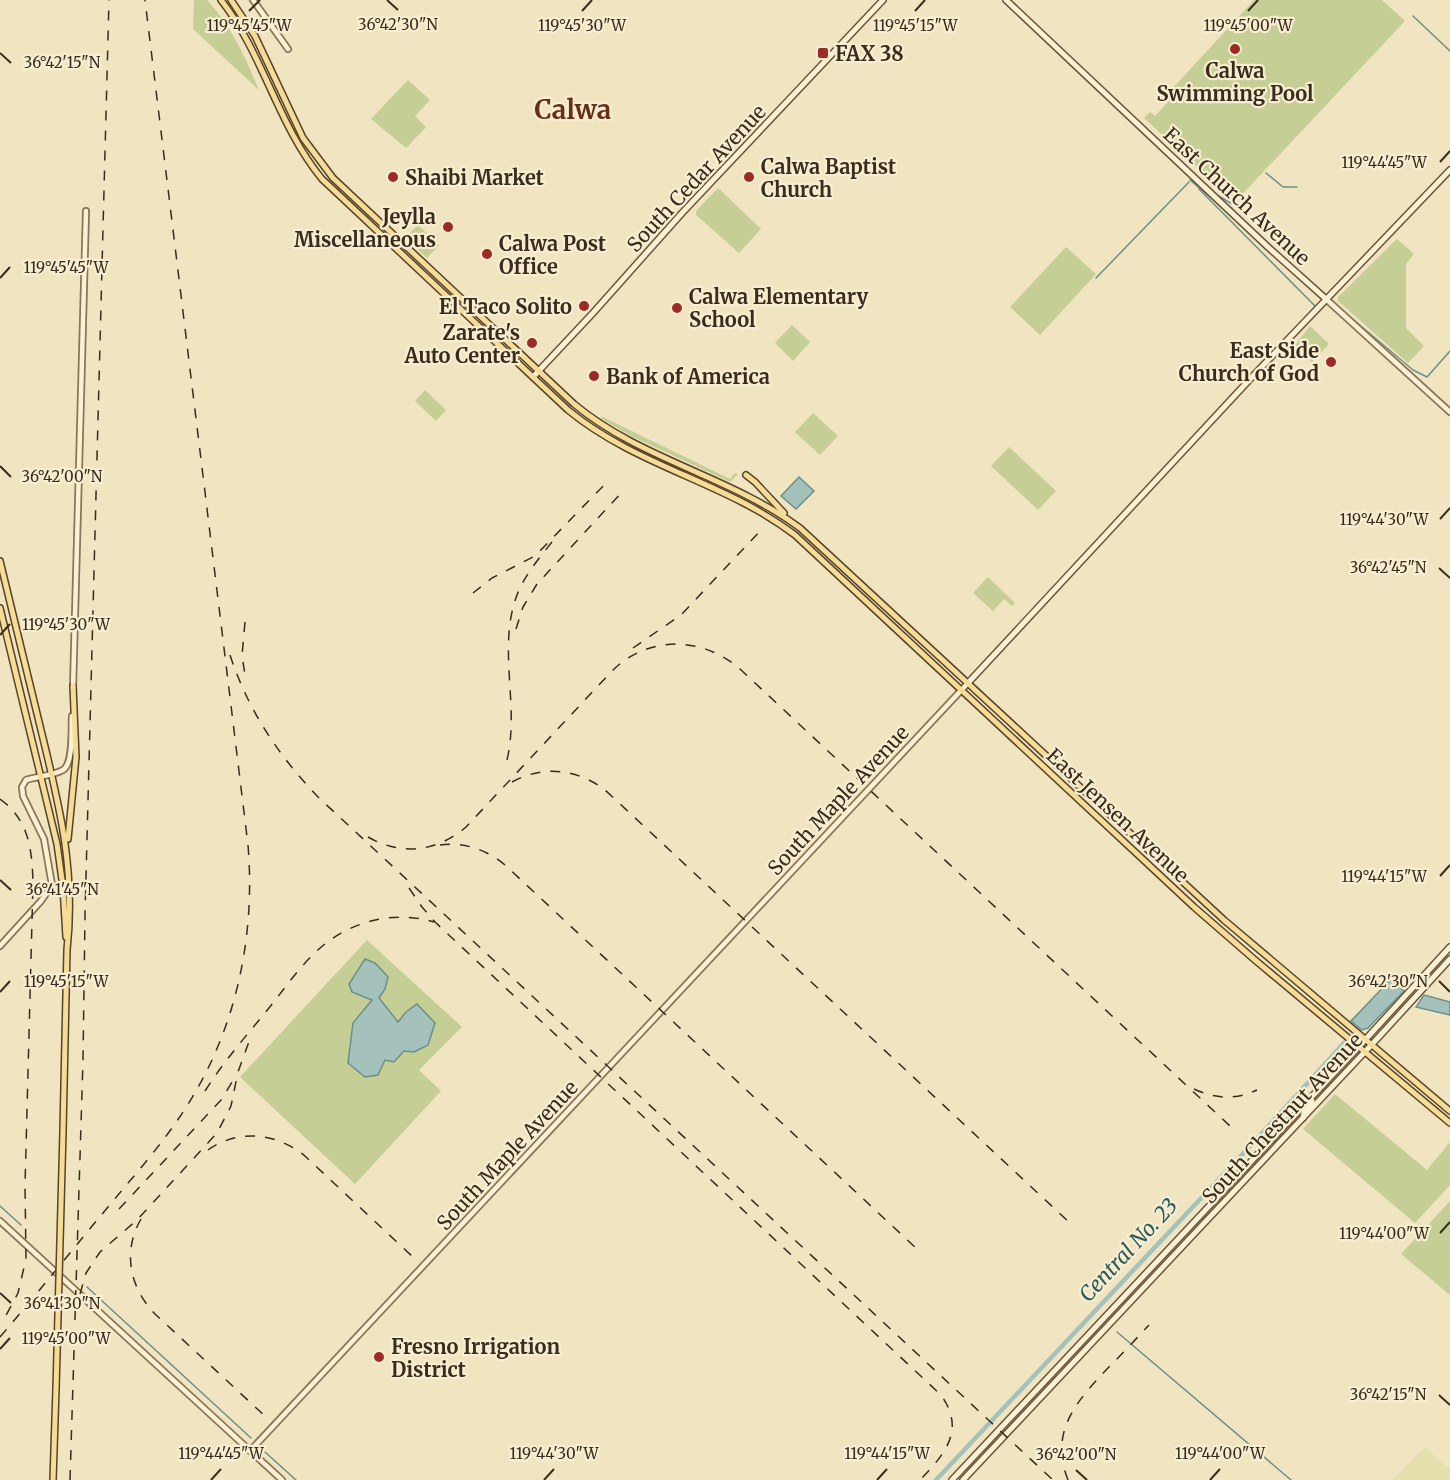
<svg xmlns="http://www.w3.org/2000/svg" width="1450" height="1480" viewBox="0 0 1450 1480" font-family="Merriweather,serif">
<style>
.farmland{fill:#e6e0ae}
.green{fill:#c5ce95}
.water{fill:#a4c2bb;stroke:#6b9089;stroke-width:1.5}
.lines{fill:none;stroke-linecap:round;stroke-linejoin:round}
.stream{stroke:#6b9089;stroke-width:1.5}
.canal{stroke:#a4c2bb;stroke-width:4.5}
.tertiary-casing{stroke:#8a7558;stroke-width:8}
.secondary-casing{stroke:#6c563b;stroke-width:8}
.primary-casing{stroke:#58432c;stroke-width:8}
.tertiary{stroke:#faf1d5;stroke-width:4.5}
.secondary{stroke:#faf1d5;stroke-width:5}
.primary{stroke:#f5dc97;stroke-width:5}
.rail{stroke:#392c1d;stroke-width:1.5;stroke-dasharray:10 10;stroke-linecap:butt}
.primary-bridge-casing{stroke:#58432c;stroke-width:8;stroke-linecap:butt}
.primary-bridge{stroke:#f5dc97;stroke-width:5}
.ticks{fill:none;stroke:#392c1d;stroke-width:2}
.poi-dot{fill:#9c2b25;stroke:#f7eed1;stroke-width:2}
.labels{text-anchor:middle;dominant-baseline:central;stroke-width:4.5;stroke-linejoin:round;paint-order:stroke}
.poi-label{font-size:20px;font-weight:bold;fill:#392c1d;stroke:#f7eed1;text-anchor:start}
.street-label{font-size:20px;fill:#392c1d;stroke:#f7eed1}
.water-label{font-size:21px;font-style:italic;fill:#2b5a59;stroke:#f7eed1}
.district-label{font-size:26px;font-weight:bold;fill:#682e1a;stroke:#f7eed1}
.ticks-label{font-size:15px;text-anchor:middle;fill:#392c1d;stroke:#f7eed1;stroke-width:4.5;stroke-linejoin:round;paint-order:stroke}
</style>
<rect width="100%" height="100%" fill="#f0e4c1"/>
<polygon class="farmland" points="1425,1447 1450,1469 1450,1480 1393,1480"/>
<g class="green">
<path d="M194 0H207C232 27 245 57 259 90L193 29Z"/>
<polygon points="1254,0 1382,0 1405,21 1235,202 1144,118 1150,112 1155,116 1176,93 1172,89"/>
<polygon points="408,80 430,100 415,116 426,127 406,148 371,119"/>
<polygon points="718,188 761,229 739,253 696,215 696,211"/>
<polygon points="418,225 439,245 427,258 405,238"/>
<polygon points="1397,239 1414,254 1406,264 1406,328 1424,346 1408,363 1338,301 1338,297"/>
<polygon points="1066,247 1096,274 1040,335 1010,307"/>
<polygon points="792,325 810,342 793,361 775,343"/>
<polygon points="1310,326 1329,344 1312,362 1296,347 1296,344"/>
<polygon points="425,390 446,410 436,421 415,401"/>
<polygon points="813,413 838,436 820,455 795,432"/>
<polygon points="603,417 730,479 735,473 738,474 730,482 631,436 600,418"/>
<polygon points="1009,447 1056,491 1038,510 991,466"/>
<polygon points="988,577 1015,603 1012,606 1004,599 993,611 973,593"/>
<polygon points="367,940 462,1027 419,1070 441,1091 355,1184 240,1077"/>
<polygon points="1335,1094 1427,1170 1450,1142 1450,1185 1415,1223 1303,1129"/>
<polygon points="1450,1201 1450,1295 1401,1254"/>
</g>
<g class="water">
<polygon points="799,477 814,491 796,509 781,496"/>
<polygon points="365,959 375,963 388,977 385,989 379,998 398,1022 406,1012 417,1004 435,1023 428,1045 414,1052 404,1051 394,1062 385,1060 378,1075 365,1077 348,1063 353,1023 372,1000 352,992 349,984"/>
<polygon points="1391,979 1404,991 1368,1028 1362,1030 1351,1021"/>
<polygon points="1424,995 1450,1002 1450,1015 1416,1007"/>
</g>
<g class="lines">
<g class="stream">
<polyline points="1413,16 1450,51"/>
<polyline points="1266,173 1283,187 1297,187"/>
<polyline points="1190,180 1224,209"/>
<polyline points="1199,189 1316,307"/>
<polyline points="1215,194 1236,206"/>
<polyline points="1096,278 1189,182"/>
<polyline points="1330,300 1413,370 1427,377 1450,351"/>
<polyline points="0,1206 21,1225"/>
<polyline points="87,1287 251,1438"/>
<polyline points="1117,1332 1291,1480"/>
<polyline points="265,1452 296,1480"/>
</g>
<polyline class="canal" points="936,1480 1253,1143 1345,1042"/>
<defs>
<g id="tertiary">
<polyline points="253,0 288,49"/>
<polyline points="1326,299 1450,412"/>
<polyline points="73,689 86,211"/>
<path d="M0 946 41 901 52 885 44 839 23 796 22 787 26 780C38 776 52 776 63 770 74 763 71 728 72 716"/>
<polyline points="0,1221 282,1480"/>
<polyline points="250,1451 968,683"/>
</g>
<g id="secondary">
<polyline points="1006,0 1269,248 1326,299"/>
<polyline points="533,377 593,313 682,213 883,0"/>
<polyline points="968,683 1252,377 1450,170"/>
<polyline points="1303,1118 1304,1112 1312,1101"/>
<polyline points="952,1480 1365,1040 1450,947"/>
<polyline points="963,1480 1376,1040 1450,959"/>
</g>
<g id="primary">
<path d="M221 0C264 55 277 124 322 179L568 410C637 467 726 482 795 535L1194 907 1255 960 1450 1123"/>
<path d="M231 0 255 36 303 138 333 178 574 404C641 460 730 476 800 528L1224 920 1450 1111"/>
<polyline points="746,475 755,482 784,513"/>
<path d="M0 561C13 616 27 671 40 726 59 804 76 869 67 950L63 1131"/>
<polyline points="0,608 57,844 63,887 66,937"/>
<polyline points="68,839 76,757 73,686"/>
<polyline points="53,1480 56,1389"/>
</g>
</defs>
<use href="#tertiary" class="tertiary-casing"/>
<use href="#secondary" class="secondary-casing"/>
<use href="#primary" class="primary-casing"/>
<use href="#tertiary" class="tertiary"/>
<use href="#secondary" class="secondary"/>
<use href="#primary" class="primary"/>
<g class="rail">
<polyline points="473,593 492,578 535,556 609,480"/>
<polyline points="245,622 242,656 246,681"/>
<polyline points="516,629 523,607 537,584 623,491"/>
<polyline points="633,648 681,615 762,529"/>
<path d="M230 655C248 710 278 755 318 797L1053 1480"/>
<path d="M507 760C520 706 497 648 517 595 525 573 544 553 558 534"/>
<path d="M512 782C543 765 576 769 604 789L1070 1223"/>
<path d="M0 799C29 820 32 849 33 883L25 1186 26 1259 18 1293 2 1323"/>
<path d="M368 837C401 856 437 852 466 827L612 671C648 635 702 636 740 669L1230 1126"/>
<path d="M440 845C464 842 486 849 505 865L917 1249"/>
<path d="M409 888 422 907 435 922 941 1395C966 1430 945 1454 920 1480"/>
<path d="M1194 1089C1215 1099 1236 1100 1257 1090"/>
<path d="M205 1091C224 1061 247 1035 269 1008 285 988 300 966 319 949 350 921 395 910 434 922"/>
<path d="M208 1150C239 1128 278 1133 306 1157L415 1259"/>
<polyline points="119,1209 222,1099 232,1082"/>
<path d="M141 1219C122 1252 130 1288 155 1314L266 1417"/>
<polyline points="80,1294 86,1273 100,1252 137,1220 217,1133 231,1106 238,1072 251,1036"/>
<path d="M0 1337C37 1294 72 1250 108 1207 132 1178 158 1149 179 1118 234 1038 256 942 248 845L145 0"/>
<polyline points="70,1480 83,1060 85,915 109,0"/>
<path d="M1068 1480C1049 1432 1076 1402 1107 1369 1121 1355 1135 1340 1149 1325"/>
</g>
<defs>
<polyline id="primary-bridge" points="56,1389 63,1131"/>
</defs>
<use href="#primary-bridge" class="primary-bridge-casing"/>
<use href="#primary-bridge" class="primary-bridge"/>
</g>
<path class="ticks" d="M387 0 398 10M249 11 260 0M582 11 592 0M915 11 925 0M1248 11 1258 0M0 53 11 63M1440 162 1450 151M0 278 10 267M0 466 11 477M1440 519 1450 508M1439 568 1450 578M0 635 10 624M1440 876 1450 865M0 880 11 890M1439 981 1450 992M0 992 10 981M1440 1233 1450 1222M0 1293 11 1303M0 1349 10 1338M1439 1395 1450 1405M1076 1470 1087 1480M211 1480 221 1469M544 1480 554 1469M877 1480 887 1469M1210 1480 1220 1469"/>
<g class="poi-dot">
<circle cx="1235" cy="49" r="6"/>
<rect x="817" y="47" width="12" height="12" rx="3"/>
<circle cx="393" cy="177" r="6"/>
<circle cx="749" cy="177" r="6"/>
<circle cx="448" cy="227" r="6"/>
<circle cx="487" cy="254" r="6"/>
<circle cx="584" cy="306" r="6"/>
<circle cx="677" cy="308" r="6"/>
<circle cx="532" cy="343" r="6"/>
<circle cx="1331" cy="362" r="6"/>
<circle cx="594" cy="376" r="6"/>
<circle cx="379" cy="1357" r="6"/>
</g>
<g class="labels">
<g class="poi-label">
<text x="835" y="53">FAX 38</text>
<text x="1235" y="70" text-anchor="middle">Calwa<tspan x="1235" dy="23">Swimming Pool</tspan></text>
<text x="761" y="166">Calwa Baptist<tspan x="761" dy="23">Church</tspan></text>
<text x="405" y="177">Shaibi Market</text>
<text x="436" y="216" text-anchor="end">Jeylla<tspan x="436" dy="23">Miscellaneous</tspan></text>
<text x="499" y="243">Calwa Post<tspan x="499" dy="23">Office</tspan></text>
<text x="689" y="296">Calwa Elementary<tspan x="689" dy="23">School</tspan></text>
<text x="572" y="306" text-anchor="end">El Taco Solito</text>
<text x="520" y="332" text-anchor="end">Zarate's<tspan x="520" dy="23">Auto Center</tspan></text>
<text x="1319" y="350" text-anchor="end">East Side<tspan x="1319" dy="23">Church of God</tspan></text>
<text x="606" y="376">Bank of America</text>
<text x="391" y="1346">Fresno Irrigation<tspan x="391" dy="23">District</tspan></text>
</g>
<g class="street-label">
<text transform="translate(696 178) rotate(-47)">South Cedar Avenue</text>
<text transform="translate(1237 196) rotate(43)">East Church Avenue</text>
<text transform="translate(838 800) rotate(-47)">South Maple Avenue</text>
<text transform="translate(1118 815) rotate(43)">East Jensen Avenue</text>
<text transform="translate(1282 1118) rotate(-47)">South Chestnut Avenue</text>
<text transform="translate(507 1155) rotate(-47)">South Maple Avenue</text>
</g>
<g class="water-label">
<text transform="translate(1128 1250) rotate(-47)">Central No. 23</text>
</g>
<g class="district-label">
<text x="573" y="109">Calwa</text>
</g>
</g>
<g class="ticks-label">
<text x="398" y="30">36°42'30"N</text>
<text x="582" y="31">119°45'30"W</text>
<text x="915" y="31">119°45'15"W</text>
<text x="249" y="31">119°45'45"W</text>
<text x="1248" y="31">119°45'00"W</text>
<text x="62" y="68">36°42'15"N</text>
<text x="1384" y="168">119°44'45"W</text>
<text x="66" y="273">119°45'45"W</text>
<text x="62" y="482">36°42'00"N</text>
<text x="1384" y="525">119°44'30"W</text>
<text x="1388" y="573">36°42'45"N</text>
<text x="66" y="630">119°45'30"W</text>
<text x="1384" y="882">119°44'15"W</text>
<text x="62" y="895">36°41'45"N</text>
<text x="1388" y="987">36°42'30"N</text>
<text x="66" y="987">119°45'15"W</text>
<text x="1384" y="1239">119°44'00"W</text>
<text x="62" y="1309">36°41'30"N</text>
<text x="66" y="1344">119°45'00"W</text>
<text x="1388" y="1400">36°42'15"N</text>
<text x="221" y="1459">119°44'45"W</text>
<text x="554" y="1459">119°44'30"W</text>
<text x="887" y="1459">119°44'15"W</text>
<text x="1220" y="1459">119°44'00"W</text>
<text x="1076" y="1460">36°42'00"N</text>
</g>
</svg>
